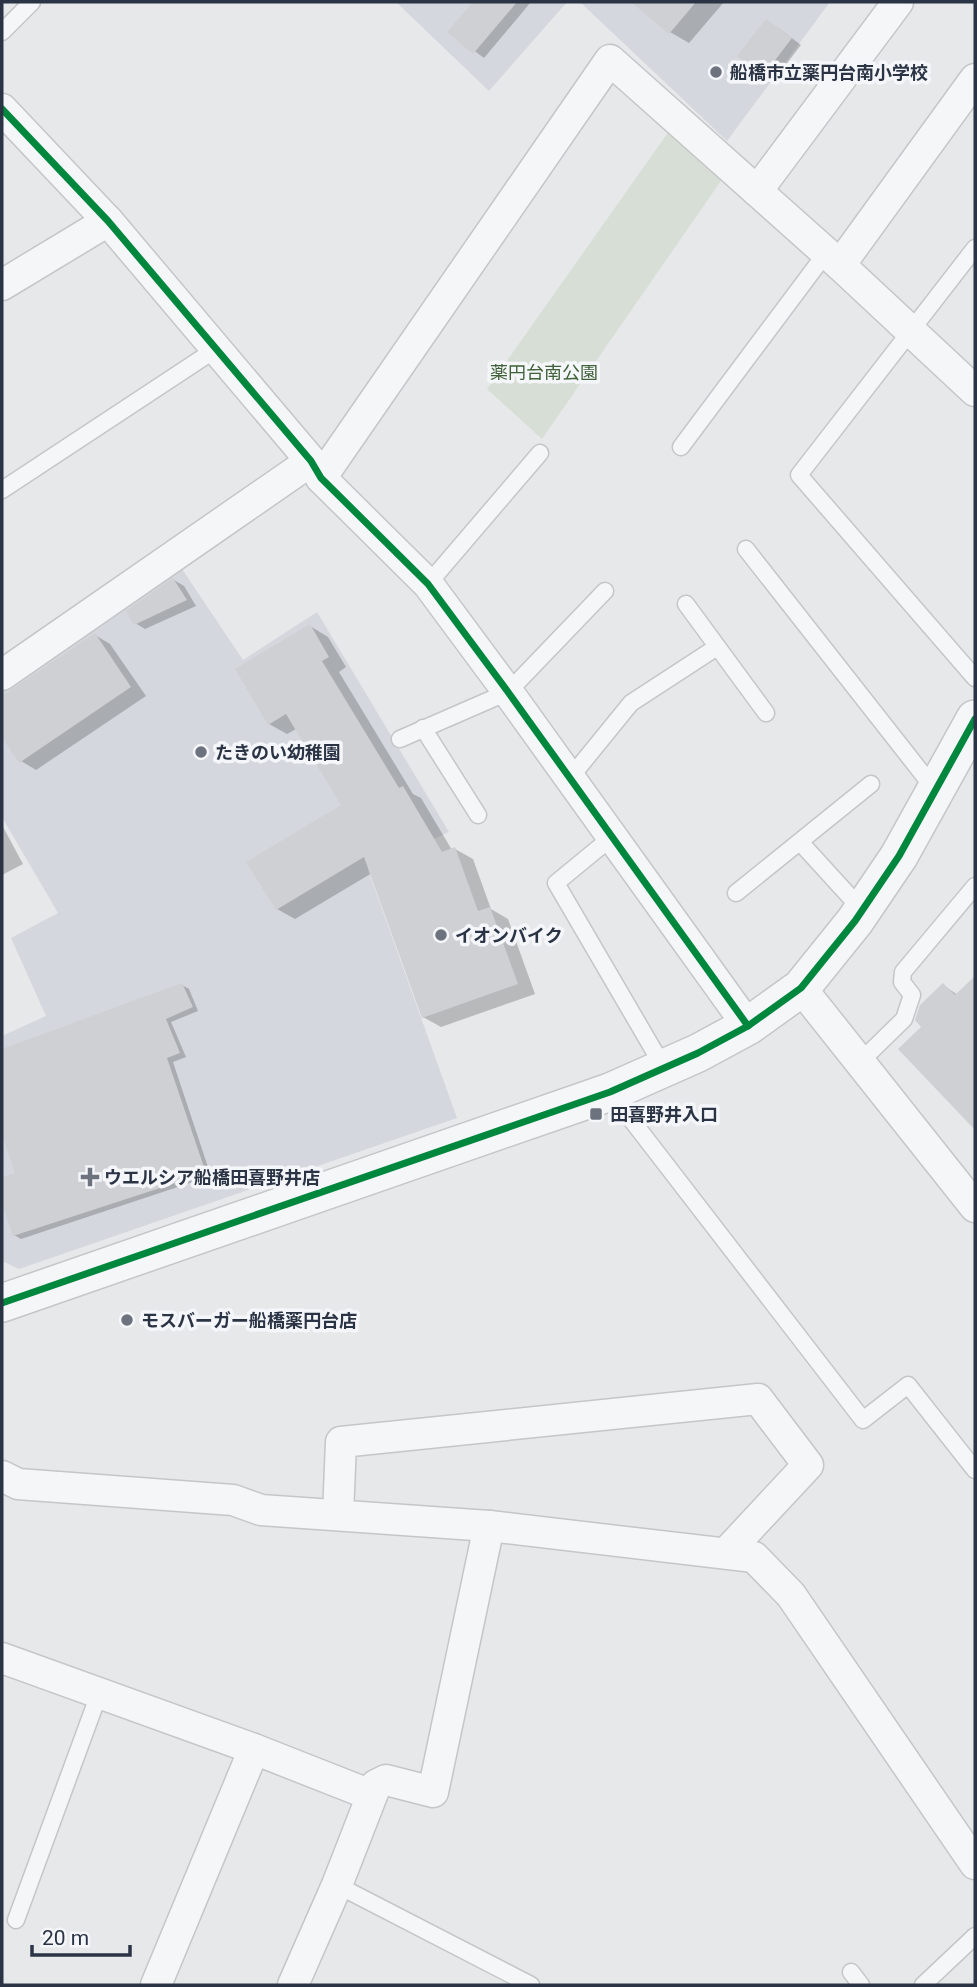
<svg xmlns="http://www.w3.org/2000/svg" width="977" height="1987" viewBox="0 0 977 1987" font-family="Roboto,'Noto Sans JP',sans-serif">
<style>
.built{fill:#d4d7dd}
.green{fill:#d6ded6}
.shadow{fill:#0003}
.building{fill:#ced0d3}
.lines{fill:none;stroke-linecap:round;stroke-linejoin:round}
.service-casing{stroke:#c4c6c8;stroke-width:19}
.minor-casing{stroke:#c4c6c8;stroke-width:33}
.tertiary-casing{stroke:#c4c6c8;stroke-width:40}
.service{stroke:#f5f6f7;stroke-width:16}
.minor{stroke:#f5f6f7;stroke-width:30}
.tertiary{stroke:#f5f6f7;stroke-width:37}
.cycleway-casing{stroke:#f4f6f9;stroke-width:11}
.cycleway{stroke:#00873e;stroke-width:7}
.poi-dot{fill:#6c737f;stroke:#f4f6f9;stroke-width:2.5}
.labels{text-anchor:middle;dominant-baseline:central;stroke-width:7;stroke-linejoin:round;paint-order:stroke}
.poi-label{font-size:18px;font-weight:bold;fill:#2b3445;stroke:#f4f6f9;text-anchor:start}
.park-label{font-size:18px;fill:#3f6138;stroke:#f4f6f9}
</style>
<rect width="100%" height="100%" fill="#e6e8ea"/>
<g class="built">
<polygon points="396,2 567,2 489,91"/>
<polygon points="580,2 830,2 727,141"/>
<polygon points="178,563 243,660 317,612 449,832 368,870 457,1118 19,1269 2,1261 2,1036 46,1016 11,938 58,913 2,817 2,687"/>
</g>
<polygon class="green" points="672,127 725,175 542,439 487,389"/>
<g class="shadow">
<polygon points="475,2 531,2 484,58 449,32"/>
<polygon points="634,2 724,2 689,43 670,32"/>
<polygon points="777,27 801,45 774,80 764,74"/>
<polygon points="174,580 184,586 196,606 145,629 135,623"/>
<polygon points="310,626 328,637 346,667 339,672 413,794 421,798 452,850 455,849 473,859 491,909 508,919 535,994 441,1027 423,1017 372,873 295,919 277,909 343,806 296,729 287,734 269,724"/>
<polygon points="95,635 110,644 146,696 36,770 21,761 2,734 2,698"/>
<polygon points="2,825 23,864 2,875"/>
<polygon points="975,978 975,1128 900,1049 924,1027 943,985 958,995"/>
<polygon points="182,985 189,989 198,1011 171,1022 186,1057 173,1062 211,1176 21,1239 14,1235 2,1198 2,1179 17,1174 2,1129 2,1050"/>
</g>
<g class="building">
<polygon points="473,2 517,2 473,54 447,32"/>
<polygon points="631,2 696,2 669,34"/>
<polygon points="766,19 792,38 763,76 737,56"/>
<polygon points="173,578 187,600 134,625 126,611"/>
<polygon points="310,624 329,657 322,661 399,788 403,786 442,852 455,847 478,911 490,907 518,984 422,1018 364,857 276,910 246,862 341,805 286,714 268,725 235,669"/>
<polygon points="95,633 131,687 19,763 2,737 2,696"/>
<polygon points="975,976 975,1130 898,1049 921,1027 915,1020 920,1005 943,983 955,995"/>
<polygon points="182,983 193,1007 166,1019 180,1053 167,1058 206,1173 13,1236 2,1203 2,1177 15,1173 2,1134 2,1049"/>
</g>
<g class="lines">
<defs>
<g id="service">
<polyline points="2,32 32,2"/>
<polyline points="975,248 799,475 975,678"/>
<polyline points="681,447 826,253"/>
<polyline points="2,490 216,349"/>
<polyline points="746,549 936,791"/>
<polyline points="428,584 540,453"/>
<polyline points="686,604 766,713"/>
<polyline points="423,728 478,815"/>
<polyline points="400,739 508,692 605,591"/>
<polyline points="570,778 631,703 717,647"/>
<polyline points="612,837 556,883 664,1068"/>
<polyline points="800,842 862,910"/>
<polyline points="736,893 871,784"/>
<polyline points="860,1062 904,1019 912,995 902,982 903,972 975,886"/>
<polyline points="610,1092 863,1420 908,1385 975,1470"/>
<polyline points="337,1885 531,1985"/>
<polyline points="16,1920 99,1694"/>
<polyline points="851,1972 861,1985"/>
<polyline points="923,1985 975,1936"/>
</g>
<g id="minor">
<polyline points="2,109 108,221 311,461 321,478 428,584 508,692 748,1026"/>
<polyline points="757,191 898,2"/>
<polyline points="840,265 975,79"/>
<polyline points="2,285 108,221"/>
<polyline points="321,478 610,60 840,265 975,391"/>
<polyline points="2,675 311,461"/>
<polyline points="801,988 975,1207"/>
<polyline points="2,1476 18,1484 233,1500 261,1510 489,1526 754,1557 791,1595 975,1864"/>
<polyline points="338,1515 341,1442 758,1399 808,1465 726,1553"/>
<polyline points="2,1658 254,1749 371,1795"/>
<polyline points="156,1985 254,1749"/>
<polyline points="293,1985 337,1885 376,1785 386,1780 433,1792 489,1526"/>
</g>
<polyline id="tertiary" points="2,1303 610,1092 698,1053 748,1026 801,988 855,921 899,856 975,719"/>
</defs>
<use href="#service" class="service-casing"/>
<use href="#minor" class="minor-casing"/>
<use href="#tertiary" class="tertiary-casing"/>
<use href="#service" class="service"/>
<use href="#minor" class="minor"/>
<use href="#tertiary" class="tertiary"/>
<defs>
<g id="cycleway">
<polyline points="2,109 108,221 311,461 321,478 428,584 508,692 748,1026"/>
<polyline points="2,1303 610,1092 698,1053 748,1026 801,988 855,921 899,856 975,719"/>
</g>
</defs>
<use href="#cycleway" class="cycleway-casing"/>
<use href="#cycleway" class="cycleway"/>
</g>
<g class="poi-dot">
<circle cx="716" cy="72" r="7"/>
<circle cx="201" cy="752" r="7"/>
<circle cx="441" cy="935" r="7"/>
<rect x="589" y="1107" width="14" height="14" rx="3.5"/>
<path d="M86.5 1166.5h7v7h7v7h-7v7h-7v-7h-7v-7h7z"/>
<circle cx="127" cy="1320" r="7"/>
</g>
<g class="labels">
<g class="poi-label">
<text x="730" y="72">船橋市立薬円台南小学校</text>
<text x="215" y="752">たきのい幼稚園</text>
<text x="455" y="935">イオンバイク</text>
<text x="610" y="1114">田喜野井入口</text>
<text x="104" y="1177">ウエルシア船橋田喜野井店</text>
<text x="141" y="1320">モスバーガー船橋薬円台店</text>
</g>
<g class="park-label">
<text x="544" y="372">薬円台南公園</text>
</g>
</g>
<rect width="977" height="1987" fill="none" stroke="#2b3445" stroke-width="7"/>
<path d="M32 1945v10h98v-10" fill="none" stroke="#2b3445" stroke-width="3.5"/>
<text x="42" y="1945" font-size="21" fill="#2b3445" stroke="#f4f6f9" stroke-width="5" paint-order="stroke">20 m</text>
</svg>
